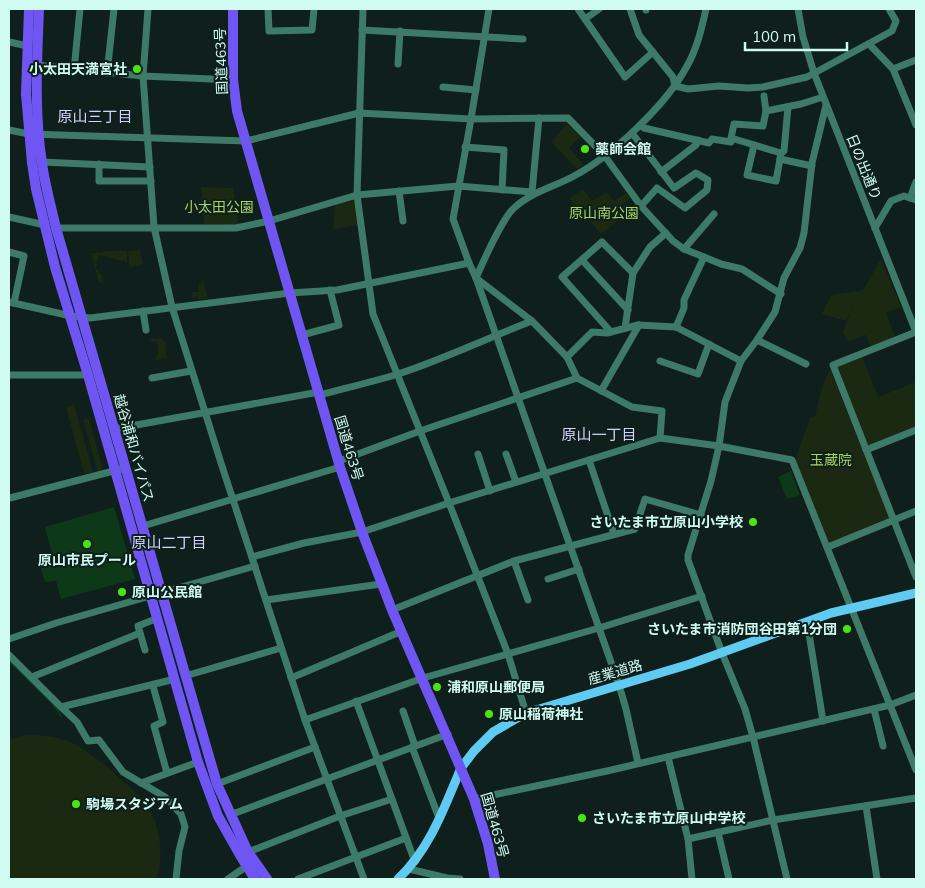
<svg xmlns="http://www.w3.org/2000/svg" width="925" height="888" viewBox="0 0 925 888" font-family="Mulish,'Noto Sans JP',sans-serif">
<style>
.green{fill:#1b2812}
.water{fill:#0d3919}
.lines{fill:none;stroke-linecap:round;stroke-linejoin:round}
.stream{stroke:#0d3919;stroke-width:2}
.minor{stroke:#3d7a67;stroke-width:7}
.major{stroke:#60cbf2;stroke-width:9}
.highway{stroke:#6f55f2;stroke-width:10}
.poi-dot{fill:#48e512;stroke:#0e1f1c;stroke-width:2}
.labels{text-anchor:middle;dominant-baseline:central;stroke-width:4;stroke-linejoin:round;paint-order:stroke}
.street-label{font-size:14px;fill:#d0fbf1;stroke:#0e1f1c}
.poi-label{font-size:14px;font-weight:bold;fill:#d0fbf1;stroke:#0e1f1c;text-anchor:start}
.park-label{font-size:14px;fill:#a8d562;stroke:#0e1f1c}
.neighbourhood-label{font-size:15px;fill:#d2d2fb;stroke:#0e1f1c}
</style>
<rect width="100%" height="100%" fill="#0e1f1c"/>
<g class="green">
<polygon points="568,123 581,137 569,148 584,165 577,169 551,142"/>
<polygon points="201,187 233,188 239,225 204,224"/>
<polygon points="583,189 592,201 606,192 614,201 626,193 630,199 618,207 624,216 601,234 569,198"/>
<polygon points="354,200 358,225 333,229 335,205"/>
<polygon points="120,250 127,251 127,262 99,255 97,262 94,263 97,264 96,269 98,270 98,273 101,274 103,282 99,283 91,253"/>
<polygon points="140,250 143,265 129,267 128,251"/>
<polygon points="881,259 901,307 886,313 895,337 871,347 866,335 848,342 843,332 853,306 846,321 822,314 831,295 863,290"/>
<polygon points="202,277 208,299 198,299 198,297 191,298 192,292 199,292 199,284 202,284"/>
<polygon points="162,338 163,341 165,341 167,358 155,360 158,352 157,342 151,341 150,339"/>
<polygon points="862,356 878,397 916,382 916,427 867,447 837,366"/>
<polygon points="830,369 890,519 829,544 795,460 810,418 815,416 822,387"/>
<polygon points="74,404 93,472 84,474 66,407"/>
<polygon points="89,418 103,471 98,473 83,420"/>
<path d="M26 735C40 735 54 736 68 741 89 749 144 795 153 816 161 836 163 858 157 879H9V739Z"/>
</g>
<g class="water">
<polygon points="791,471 800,495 787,499 778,477"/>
<polygon points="114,507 135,579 61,599 56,581 45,582 41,569 54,561 45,527"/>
</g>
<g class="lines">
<polyline class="stream" points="9,661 52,703 61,716"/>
<g class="minor">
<polyline points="148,9 143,76 154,227 172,307 221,463 305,720 364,879"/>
<polyline points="268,9 269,31 312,30 314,9"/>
<polyline points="578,9 625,77 653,52"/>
<polyline points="630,9 639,35 673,77 675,86 688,89 719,86 748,88 763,87 807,77 892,31 896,21 889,9"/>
<polyline points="798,9 803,37 814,73 916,332"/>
<polyline points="646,10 646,9"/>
<polyline points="585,19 599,9"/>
<polyline points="362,30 523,39"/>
<polyline points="9,42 28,46"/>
<polyline points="869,44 893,69 916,60"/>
<polyline points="398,64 400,31"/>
<polyline points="37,65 143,76 233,80"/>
<polyline points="893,69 916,125"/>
<polyline points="74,70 80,9"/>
<polyline points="107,73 114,9"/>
<polyline points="443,87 476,90"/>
<polyline points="764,96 766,111 763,126 734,124 731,138 781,153 780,159 812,166"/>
<polyline points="766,111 801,104 823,97"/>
<polyline points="640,125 644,128 709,143 712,139 731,142 732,138"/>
<polyline points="9,130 29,134 246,141 359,113 471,119 568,118 604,155 641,206 673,241 684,249 704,257 721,264 742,269 781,294"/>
<polyline points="632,133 674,188 696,173 708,180 707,190 685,208 657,188 641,206"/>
<polyline points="754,145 747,175 776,181 780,159"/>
<polyline points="465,147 504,150 502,190"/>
<polyline points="781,153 784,151 788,107"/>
<polyline points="42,162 150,167"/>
<polyline points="99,164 99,181 151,181"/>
<polyline points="661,172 696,145 698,140"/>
<polyline points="399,191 403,221"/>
<polyline points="532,192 539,118"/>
<polyline points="910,198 916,182"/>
<polyline points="9,217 45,225"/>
<polyline points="56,228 236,228 269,221 357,195 458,186 532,192 533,194"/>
<polyline points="875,228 891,201 904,196 916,200"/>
<polyline points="684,249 714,214"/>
<polyline points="9,252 24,256 14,303"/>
<polyline points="582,260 628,310"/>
<polyline points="469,263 453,219 471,119 489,9"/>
<polyline points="476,278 619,685 626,709 638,763"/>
<polyline points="476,278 532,321 567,357 577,378"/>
<path d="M9 302 71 316 90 318 290 293 337 290 469 263 476 278C484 260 501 220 514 208 531 192 554 187 574 176 612 156 667 104 687 66 697 49 702 27 706 9"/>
<polyline points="143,311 146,330"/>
<polyline points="676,327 684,308 684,300 704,257"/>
<polyline points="625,328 633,273 650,247 666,233"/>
<polyline points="611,332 562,277 602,242 633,273"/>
<polyline points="916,332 833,365 916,577"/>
<polyline points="302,335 339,325 330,290"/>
<polyline points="757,340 806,364"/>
<polyline points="567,357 592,332 607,333 638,325 676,327 741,361"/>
<polyline points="660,361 698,374 709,344"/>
<polyline points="9,375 88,375"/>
<polyline points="152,378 191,371"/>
<polyline points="601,391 639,325"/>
<path d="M320 395C346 388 372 382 398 374 444 359 487 338 532 321"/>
<polyline points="114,429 319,392"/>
<polyline points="866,450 916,430"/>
<polyline points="478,454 490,491"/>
<polyline points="506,454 516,482"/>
<polyline points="589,460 614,534"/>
<polyline points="339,461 420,431 577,378 632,407 662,411 660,438"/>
<polyline points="10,498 125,468"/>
<polyline points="143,526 340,467"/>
<polyline points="828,547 916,511"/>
<polyline points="252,557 304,543 362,532 449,503 373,314 357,195 363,9"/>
<polyline points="514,561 528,600"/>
<polyline points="548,579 579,569"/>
<polyline points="266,600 381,584"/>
<polyline points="392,610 514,561 635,529 645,499 701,515"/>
<polyline points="807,621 823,721"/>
<polyline points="9,639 56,623 255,566"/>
<polyline points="145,650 138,626 158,618"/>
<polyline points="9,655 61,707 175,679"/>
<polyline points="185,676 281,648"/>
<polyline points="32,677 140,633"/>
<polyline points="291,678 402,631"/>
<polyline points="153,686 163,722 154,726 167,773"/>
<polyline points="356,701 415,862"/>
<polyline points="61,707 77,722 88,741 99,740 123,772 165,797 181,814 185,827 179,851 176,879"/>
<polyline points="874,709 883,746"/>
<polyline points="403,711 415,746"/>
<polyline points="526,713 508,654 449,503 660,438 719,446 792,460 916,770"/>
<polyline points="305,720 423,678 599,628 702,596"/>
<polyline points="412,747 439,818"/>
<polyline points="668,757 688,839 692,879"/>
<polyline points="141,783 198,762"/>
<polyline points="217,784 315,747"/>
<polyline points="474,799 607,771 890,705 916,695"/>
<polyline points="866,806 877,879"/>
<polyline points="230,815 448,734"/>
<polyline points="718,832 729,879"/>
<polyline points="688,839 773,820 916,798"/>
<polyline points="248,852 340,816 392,799"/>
<polyline points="409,869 447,878 460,879"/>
<polyline points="228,879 247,866"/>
<polyline points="298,879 406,838"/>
<polyline points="787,879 753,737 745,709 722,653 688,560 688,555 711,481 719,446 725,402 741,361 757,340 775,312 784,278 800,248 804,233 812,163 826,105"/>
</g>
<path class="major" d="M398 879C430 849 444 808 461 768L474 751 493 732 526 713 690 664 831 613 916 593"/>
<g class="highway">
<polyline points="29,9 26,94 32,163 36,189 55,267 88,375 198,762 218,816 240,855 255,879"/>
<path d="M39 9C37 60 34 112 42 163 45 185 51 206 56 228L217 784 248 852 267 879"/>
<polyline points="233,9 233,80 237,111 340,467 362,532 392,610 474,799 488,844 495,879"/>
</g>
</g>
<g class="poi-dot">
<circle cx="137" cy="69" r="5"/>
<circle cx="585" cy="149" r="5"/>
<circle cx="753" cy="522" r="5"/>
<circle cx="87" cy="544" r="5"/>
<circle cx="122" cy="592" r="5"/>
<circle cx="847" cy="629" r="5"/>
<circle cx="437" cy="687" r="5"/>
<circle cx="489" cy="714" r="5"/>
<circle cx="76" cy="804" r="5"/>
<circle cx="582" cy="818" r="5"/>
</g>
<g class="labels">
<g class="street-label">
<text transform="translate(221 61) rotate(-92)">国道463号</text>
<text transform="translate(864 167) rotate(68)">日の出通り</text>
<text transform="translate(134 448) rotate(74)">越谷浦和バイパス</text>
<text transform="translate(349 448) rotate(73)">国道463号</text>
<text transform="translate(615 672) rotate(-16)">産業道路</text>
<text transform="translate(495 825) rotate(74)">国道463号</text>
</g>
<g class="poi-label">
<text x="127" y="69" text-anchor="end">小太田天満宮社</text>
<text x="595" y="149">薬師会館</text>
<text x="743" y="522" text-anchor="end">さいたま市立原山小学校</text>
<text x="87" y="560" text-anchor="middle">原山市民プール</text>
<text x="132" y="592">原山公民館</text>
<text x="837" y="629" text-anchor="end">さいたま市消防団谷田第1分団</text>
<text x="447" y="687">浦和原山郵便局</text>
<text x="499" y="714">原山稲荷神社</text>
<text x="86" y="804">駒場スタジアム</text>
<text x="592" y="818">さいたま市立原山中学校</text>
</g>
<g class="park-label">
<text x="219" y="207">小太田公園</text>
<text x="604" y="213">原山南公園</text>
<text x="831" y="460">玉蔵院</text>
</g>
<g class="neighbourhood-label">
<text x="95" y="116">原山三丁目</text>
<text x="599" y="434">原山一丁目</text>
<text x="169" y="542">原山二丁目</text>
</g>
</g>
<rect width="925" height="888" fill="none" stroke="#d0fbf1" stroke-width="20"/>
<path d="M745 42v8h102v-8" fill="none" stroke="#d0fbf1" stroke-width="2.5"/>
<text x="752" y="42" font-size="15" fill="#d0fbf1" stroke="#0e1f1c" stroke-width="4" paint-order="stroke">100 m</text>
</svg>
